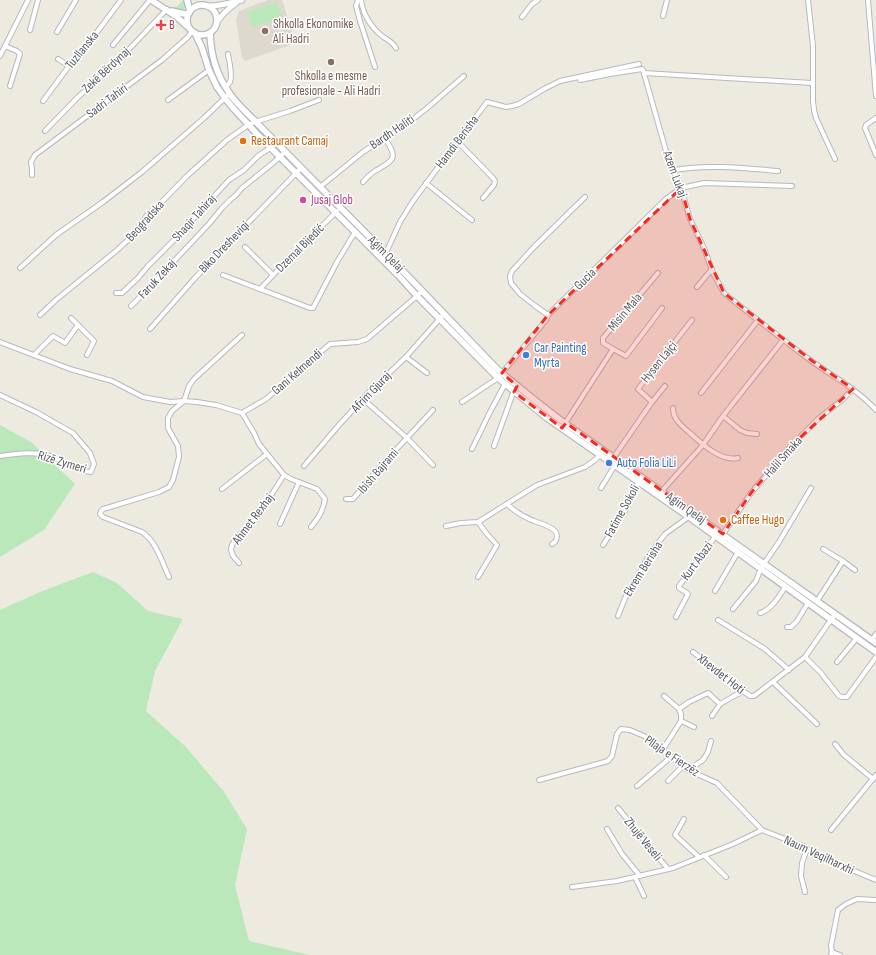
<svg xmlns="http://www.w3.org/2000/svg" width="876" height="955" viewBox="0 0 876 955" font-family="'Sofia Sans Condensed',sans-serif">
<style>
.education{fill:#ddd9cf}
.green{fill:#bbe8ba}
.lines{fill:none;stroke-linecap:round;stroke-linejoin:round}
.minor-casing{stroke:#b6b9be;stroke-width:6}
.tertiary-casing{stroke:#b6b9be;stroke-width:7}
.secondary-casing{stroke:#b6bac0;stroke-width:8}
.minor{stroke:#fff;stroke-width:4}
.tertiary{stroke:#fff;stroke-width:5}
.secondary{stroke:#fff;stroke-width:5.5}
.marked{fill:#f62a1d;fill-opacity:0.2;stroke:#f62a1d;stroke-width:3;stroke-dasharray:8 5;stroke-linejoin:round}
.health-dot{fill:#e0444e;stroke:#fff;stroke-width:1.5}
.education-dot{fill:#8d6e63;stroke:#fff;stroke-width:1.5}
.food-dot{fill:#e8710a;stroke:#fff;stroke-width:1.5}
.hotel-dot{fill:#d1479c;stroke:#fff;stroke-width:1.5}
.shop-dot{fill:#3f7fe0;stroke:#fff;stroke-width:1.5}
.labels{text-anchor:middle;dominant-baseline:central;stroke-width:3;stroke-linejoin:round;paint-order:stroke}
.education-label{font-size:13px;fill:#785e54;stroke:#fff;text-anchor:start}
.health-label{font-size:13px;fill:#be3a42;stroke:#fff;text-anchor:start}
.street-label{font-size:13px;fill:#595d63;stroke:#fff}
.food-label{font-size:13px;fill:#c56008;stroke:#fff;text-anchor:start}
.hotel-label{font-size:13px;fill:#b23c85;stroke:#fff;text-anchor:start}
.shop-label{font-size:13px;fill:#366cbe;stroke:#fff;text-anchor:start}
</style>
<rect width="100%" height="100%" fill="#edeae0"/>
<polygon class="education" points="268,0 282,0 296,43 245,61 242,57 236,20 239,11"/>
<g class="green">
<polygon points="182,1 184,1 186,2 185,8 182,11 175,9 174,7 178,6"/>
<polygon points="276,2 283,18 252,27 247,12"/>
<polygon points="0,425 31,442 75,484 44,530 0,557"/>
<polygon points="93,572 117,583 148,611 183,619 155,671 146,711 186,747 224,792 247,829 235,885 249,941 310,955 0,955 0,610 40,592"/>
</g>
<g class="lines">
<defs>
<g id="minor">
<polyline points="358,0 356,6 360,21 375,67"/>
<path d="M361 0C363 15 370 26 382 36 387 40 392 41 396 48"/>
<polyline points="808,0 813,46 813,101 814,110 816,118 835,159"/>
<polyline points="868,0 876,96"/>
<polyline points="663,16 667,0"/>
<polyline points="522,17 532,4 538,0"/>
<polyline points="30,30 38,0"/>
<polyline points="57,32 76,0"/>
<polyline points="113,45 150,0"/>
<polyline points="5,46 17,51 20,54 10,86"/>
<polyline points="0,56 28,0"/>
<polyline points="58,59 69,66"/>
<polyline points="644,73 812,83"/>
<path d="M580 80 610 74 642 69 643 70 666 151 681 188 690 219 704 248 713 273 724 293C752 316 781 338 810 360 832 376 857 389 876 410"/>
<path d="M226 87C227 85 229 84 230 82 233 75 229 61 228 54"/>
<polyline points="168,100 209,70"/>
<polyline points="43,101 69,66 89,43 121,0"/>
<polyline points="876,118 866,125 865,128 876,155"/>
<polyline points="45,131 78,97 119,60 167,9"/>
<polyline points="457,141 493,178 495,181 494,185 483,198"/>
<path d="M674 170C708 164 743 168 778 171"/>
<polyline points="32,175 32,169 31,162 35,155 162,60 188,37 192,31"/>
<path d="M363 182C367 178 370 174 375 171 392 161 400 159 385 139"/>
<polyline points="426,183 472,220"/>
<polyline points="320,187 363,152 375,144 383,140 403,127 426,109 464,76"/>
<polyline points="245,247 273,275"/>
<polyline points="385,255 400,222 413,201 487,102 506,107 512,106 519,104 544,89 560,81 639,64"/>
<polyline points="20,268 56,235 103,202 142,172 204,118 230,93"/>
<polyline points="223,275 310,308 313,308 337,262 352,237 355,233"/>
<polyline points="697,287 712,269"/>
<polyline points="260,289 277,271 337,211"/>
<polyline points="116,293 122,293 138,278 148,266 172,242 229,180 244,170 258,156 276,144"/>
<polyline points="131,306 146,291 157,279 209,224 222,208 230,200 236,195 242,188 273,163 285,152"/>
<polyline points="40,315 57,299 116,251 128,240 140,226 147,215 156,208 187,176 227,140 248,125 255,122 290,111 319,100"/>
<polyline points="548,315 534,305 520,294 511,283 510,276 512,271 534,247 585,197"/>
<polyline points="71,318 94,341 87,355"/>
<polyline points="150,329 195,278 301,168"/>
<polyline points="0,342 70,369 112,381 143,397 170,402 184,401 197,402 216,405 242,413 266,399 330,344 358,342 367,339 417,296 422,291"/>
<polyline points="613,349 626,356 662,308"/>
<polyline points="34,355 53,336 65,343 78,325"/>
<polyline points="406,357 427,373"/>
<polyline points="701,393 758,320"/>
<path d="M0 395 36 412 73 433 90 453 94 464 91 472C76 471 64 462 50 456 35 451 15 454 0 456"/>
<polyline points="363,399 407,438 433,465"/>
<polyline points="462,402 498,378 546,320 548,315 666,199 681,188 704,183 792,186"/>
<polyline points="652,402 638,389 692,320"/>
<path d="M673 408C673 412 674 416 676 419 680 425 685 429 690 433 702 444 721 462 738 458"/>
<path d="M242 413 254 433 259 444 284 475 291 479 317 489 325 499C323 511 319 517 311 527"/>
<polyline points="723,416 740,430 747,433 757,434"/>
<polyline points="564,425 613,349 603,343 603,338 658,273"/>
<polyline points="494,446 513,393 515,390"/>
<polyline points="472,449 489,414 505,384"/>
<polyline points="614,457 652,402 665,386"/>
<polyline points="304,466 339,425 350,413 367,394 406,357 444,314"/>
<polyline points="601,488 615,465"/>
<polyline points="222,489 267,454"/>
<polyline points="661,492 703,445 723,416 783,340"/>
<polyline points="346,499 353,499 378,469 433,410"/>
<path d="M507 504C515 512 524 517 534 521 540 523 550 526 555 531 558 534 557 539 555 542L552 544"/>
<polyline points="478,522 487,534 497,545 478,577"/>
<polyline points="280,524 299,482"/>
<polyline points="446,526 461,523 478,522 537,485 585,467 595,460 601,454"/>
<polyline points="723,534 751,493 791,446 819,418 842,400 853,389"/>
<polyline points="603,545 625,511 640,479"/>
<polyline points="823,549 843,561"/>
<polyline points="239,563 233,556 231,550 232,545 236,538 256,519 284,475"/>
<path d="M169 577C162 562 156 541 142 532L103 517 100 514 101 511 103 509 110 507 159 492 169 487 173 480 179 457 178 446 168 428V418L172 411 184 401 189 386 194 379 242 335"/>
<polyline points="715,591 738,552"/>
<polyline points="817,601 843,561 855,570"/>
<polyline points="733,609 756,581 761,568 779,542 811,488"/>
<path d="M760 613C771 610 779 597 785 587"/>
<polyline points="618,616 625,598 650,554 665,534 690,516"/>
<polyline points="676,617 688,594 687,593 679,588 679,586 717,534"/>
<polyline points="718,620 765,649 789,670"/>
<polyline points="787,627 791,627 797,621 808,603"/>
<polyline points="872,640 876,634"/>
<polyline points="693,652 743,691 750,696 754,696 805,657 835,614"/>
<polyline points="805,657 821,673 839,696 842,697 847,697 876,657"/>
<polyline points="837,662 857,638"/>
<polyline points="773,682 817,724"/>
<polyline points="664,696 679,709"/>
<polyline points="712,716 720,704 743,691"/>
<polyline points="681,721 681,714 679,709 689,702 708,693 720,704"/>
<polyline points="681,721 694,727"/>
<polyline points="835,744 844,755 873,779"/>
<polyline points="662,750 667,743 681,721"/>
<polyline points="688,770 703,760 708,752 711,741"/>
<polyline points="539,780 608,761 612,756 617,734 621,729 630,730 644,736 688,770 717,783 762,830 803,846 816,855 823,858 876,880"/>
<polyline points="668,781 683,766"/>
<polyline points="637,786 671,757"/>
<polyline points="618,808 668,869"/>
<polyline points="684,819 675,835 699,857"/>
<polyline points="607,829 622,854 640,876"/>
<polyline points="831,830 876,775"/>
<polyline points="704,855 726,877"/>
<polyline points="635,877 644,896"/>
<polyline points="572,887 617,881 673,868 733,844 762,830"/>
<polyline points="805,892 801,876 802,863 807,849"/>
<polyline points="832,952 840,955"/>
<polyline points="831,955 832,952 831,946 838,910 846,904 857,899 876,900"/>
</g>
<g id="tertiary">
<path d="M209 6C220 6 231 3 242 0"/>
<path d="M217 22C222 14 228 9 236 3"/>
</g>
<g id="secondary">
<polyline points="151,0 177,17 189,28"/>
<polyline points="187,0 190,11"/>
<circle cx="202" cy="20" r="15"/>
<polyline points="171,11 185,14 189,13"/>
<polyline points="195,33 202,48 209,70 217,87 225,98 233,108 257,134 398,275 417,296 498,378 547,418 689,517 876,652"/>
<path d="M210 33C211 56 216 74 230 94 236 103 245 111 253 119L399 267 498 370 537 402 559 419 876 643"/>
</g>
</defs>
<use href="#minor" class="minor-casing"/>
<use href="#tertiary" class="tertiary-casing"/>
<use href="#secondary" class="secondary-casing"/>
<use href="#minor" class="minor"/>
<use href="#tertiary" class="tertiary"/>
<use href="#secondary" class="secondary"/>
</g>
<path class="marked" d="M681 188 690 219 724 293 811 360 853 389 791 446 751 493 723 534 566 423 562 428 514 392 517 386 502 373 548 315Z"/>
<path class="health-dot" d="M159 19h4v4h4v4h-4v4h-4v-4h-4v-4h4z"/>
<g class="education-dot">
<circle cx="265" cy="31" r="4"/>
<circle cx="331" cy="62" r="4"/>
</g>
<g class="food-dot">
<circle cx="243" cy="141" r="4"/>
<circle cx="723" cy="520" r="4"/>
</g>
<circle class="hotel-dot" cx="303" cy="200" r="4"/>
<g class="shop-dot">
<circle cx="526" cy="355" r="4"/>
<circle cx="609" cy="463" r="4"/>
</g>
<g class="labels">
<g class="education-label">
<text x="273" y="24">Shkolla Ekonomike<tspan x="273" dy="15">Ali Hadri</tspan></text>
<text x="331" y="76" text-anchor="middle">Shkolla e mesme<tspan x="331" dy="15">profesionale - Ali Hadri</tspan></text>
</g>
<g class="health-label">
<text x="169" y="25">B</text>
</g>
<g class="street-label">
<text transform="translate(82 50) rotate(-51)">Tuzllanska</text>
<text transform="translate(106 70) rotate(-43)">Zekë Bërdynaj</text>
<text transform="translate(107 101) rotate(-37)">Sadri Tahiri</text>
<text transform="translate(392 132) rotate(-34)">Bardh Haliti</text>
<text transform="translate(457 142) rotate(-53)">Hamdi Berisha</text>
<text transform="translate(675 174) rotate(70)">Azem Lukaj</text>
<text transform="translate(194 218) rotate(-48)">Shaqir Tahiraj</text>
<text transform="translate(145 221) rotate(-48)">Beogradska</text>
<text transform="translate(224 247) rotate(-46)">Biko Dresheviqi</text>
<text transform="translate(300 248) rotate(-45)">Dzemal Bijedić</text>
<text transform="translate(386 254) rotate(45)">Agim Qelaj</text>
<text transform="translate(157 279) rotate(-47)">Faruk Zekaj</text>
<text transform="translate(585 279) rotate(-44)">Gucia</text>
<text transform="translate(625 312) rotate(-50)">Misin Mala</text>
<text transform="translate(659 362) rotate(-51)">Hysen Lajçi</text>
<text transform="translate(297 372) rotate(-41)">Gani Kelmendi</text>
<text transform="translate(371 392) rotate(-46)">Afrim Gjuraj</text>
<text transform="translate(783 457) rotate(-48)">Halil Smaka</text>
<text transform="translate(62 462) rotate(17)">Rizë Zymeri</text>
<text transform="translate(378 471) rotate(-49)">Ibish Bajrami</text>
<text transform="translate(686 508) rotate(35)">Agim Qelaj</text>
<text transform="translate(622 511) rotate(-61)">Fatime Sokoli</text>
<text transform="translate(253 519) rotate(-53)">Ahmet Rexhaj</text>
<text transform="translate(697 561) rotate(-54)">Kurt Abazi</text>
<text transform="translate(643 569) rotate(-58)">Ekrem Berisha</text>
<text transform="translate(721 674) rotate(38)">Xhevdet Hoti</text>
<text transform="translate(672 756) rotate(34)">Pllaja e Fierzëz</text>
<text transform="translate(643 839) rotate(51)">Zhujë Veseli</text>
<text transform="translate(819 855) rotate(25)">Naum Veqilharxhi</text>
</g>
<g class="food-label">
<text x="251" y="141">Restaurant Camaj</text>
<text x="731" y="520">Caffee Hugo</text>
</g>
<g class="hotel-label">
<text x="311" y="200">Jusaj Glob</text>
</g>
<g class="shop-label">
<text x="534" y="348">Car Painting<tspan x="534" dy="15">Myrta</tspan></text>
<text x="617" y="463">Auto Folia LiLi</text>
</g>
</g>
</svg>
